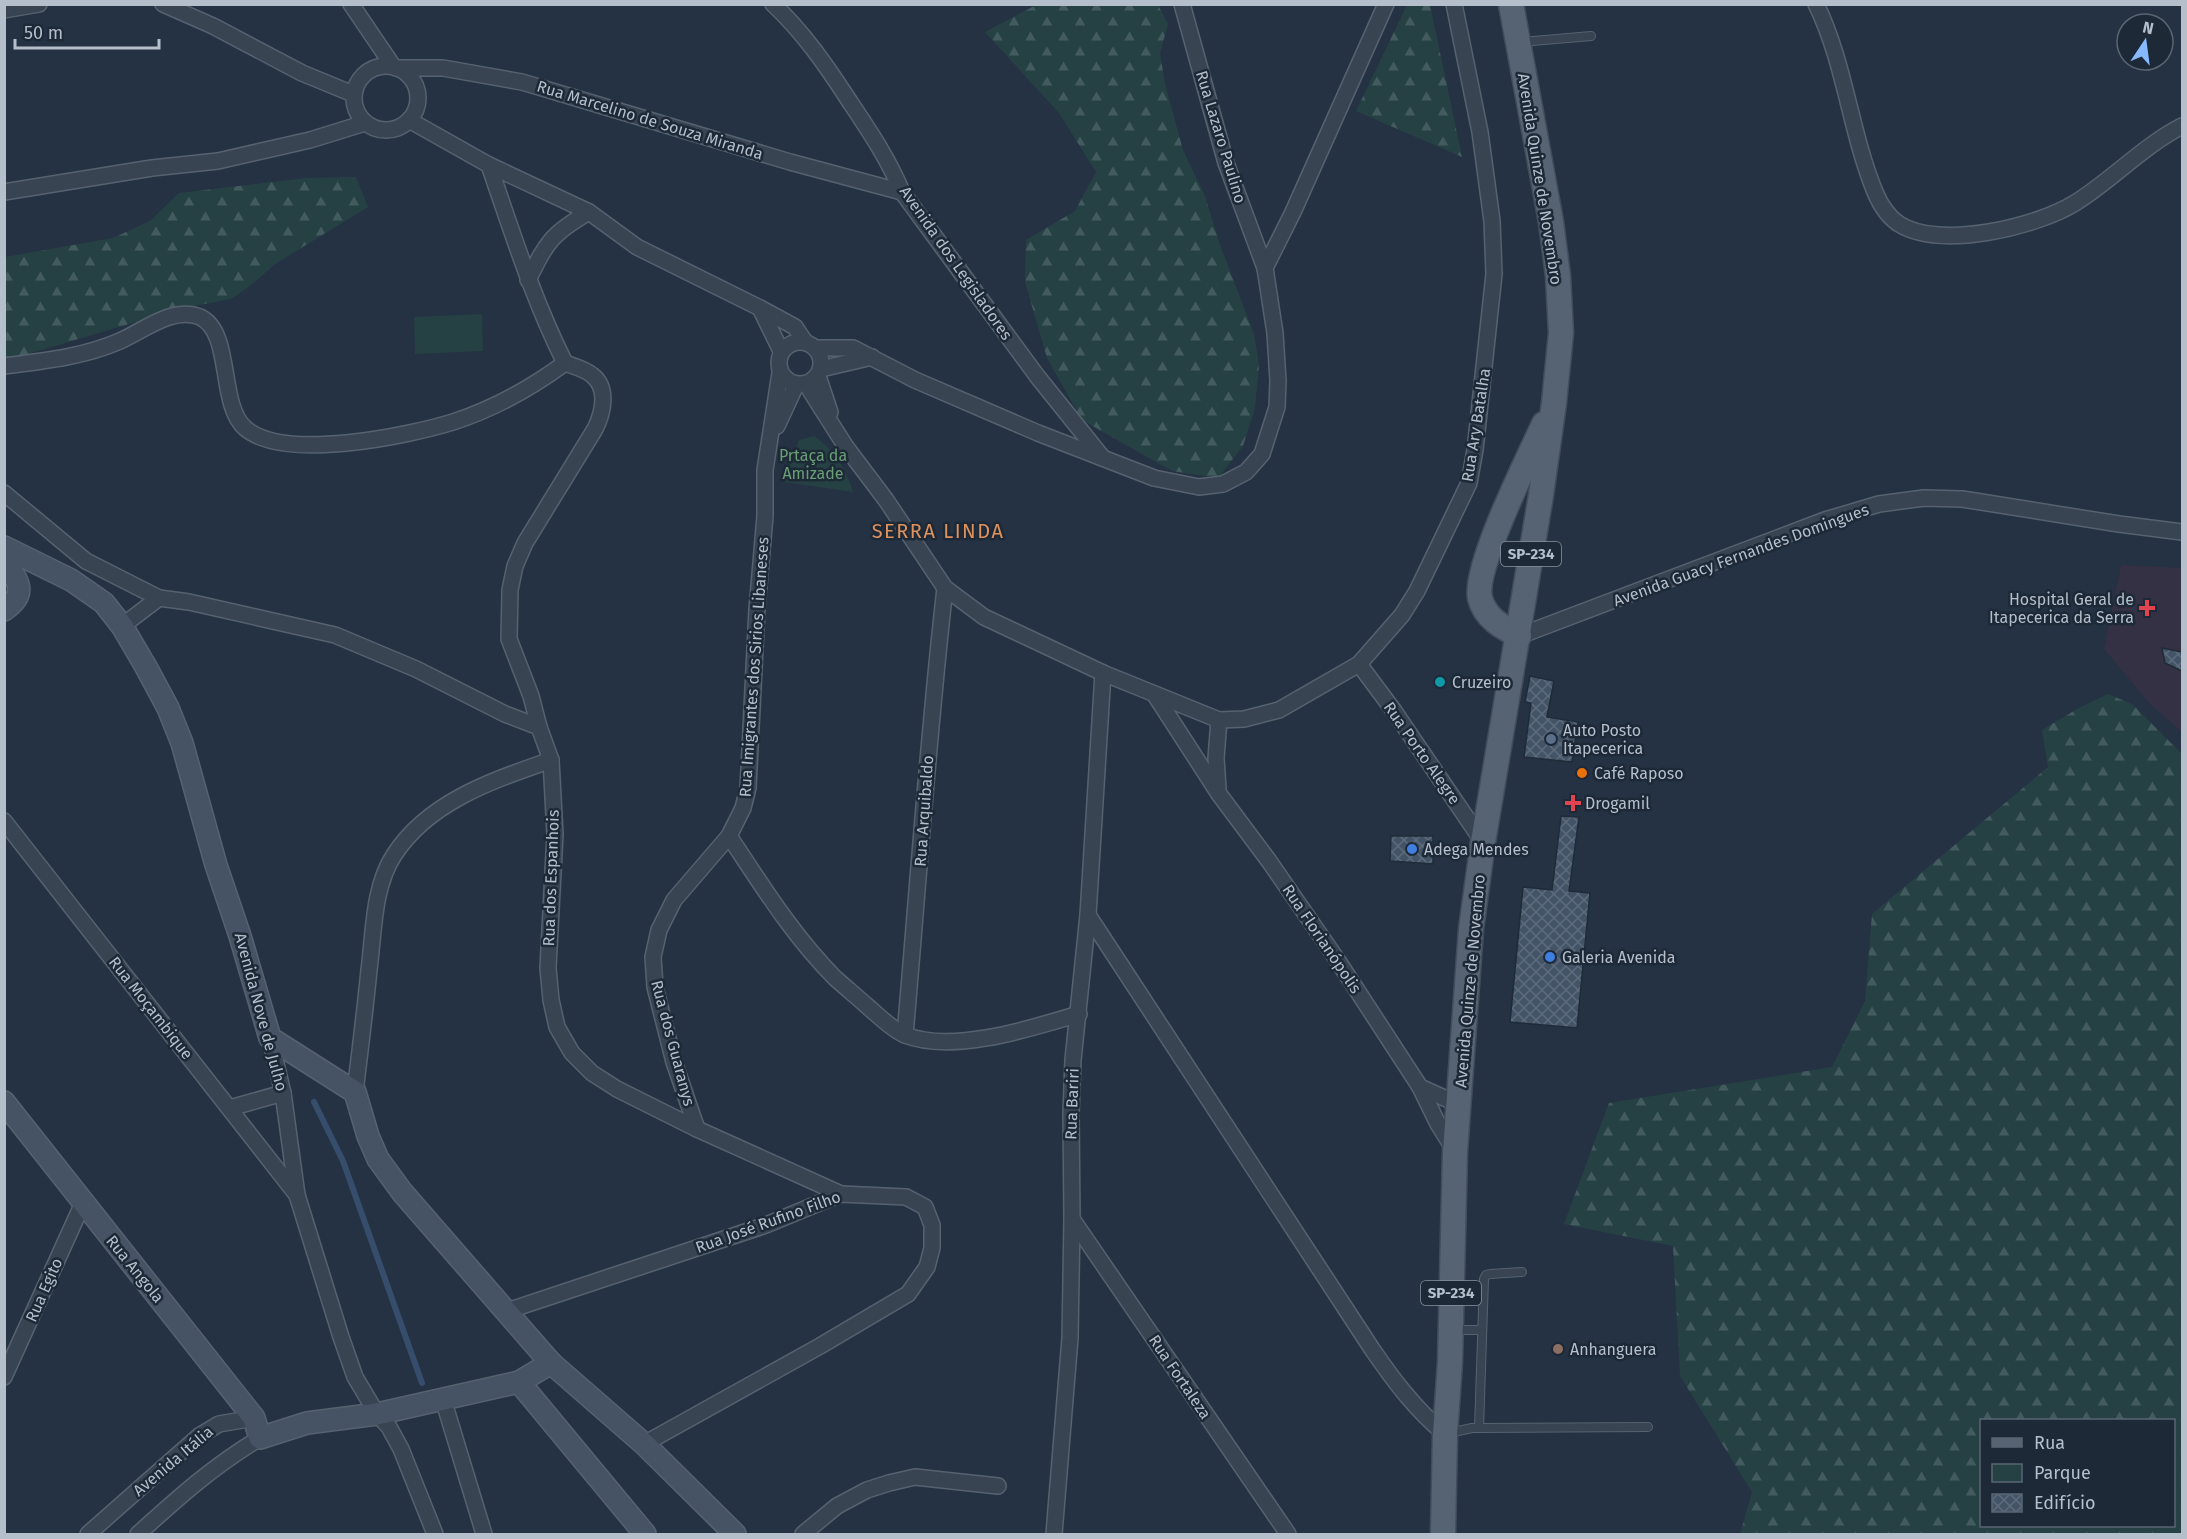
<svg xmlns="http://www.w3.org/2000/svg" width="2187" height="1539" viewBox="0 0 2187 1539" font-family="'Fira Sans',sans-serif">
<style>
.medical{fill:#333143}
.forest{fill:url(#forest-firs);fill-rule:evenodd}
.green{fill:#264144}
.lines{fill:none;stroke-linecap:round;stroke-linejoin:round}
.stream{stroke:#364e6b;stroke-width:6}
.building{fill:url(#building-cross-hatch);stroke:#1f2b39;stroke-width:1.5}
.lane-casing{stroke:#56626f;stroke-width:10}
.street-casing{stroke:#56626f;stroke-width:18}
.secondary-casing{stroke:#56626f;stroke-width:24}
.primary-casing{stroke:#424d5b;stroke-width:27}
.lane{stroke:#384452;stroke-width:8}
.street{stroke:#384452;stroke-width:15}
.secondary{stroke:#465365;stroke-width:21}
.primary{stroke:#566372;stroke-width:24}
.health-dot{fill:#e0444e;stroke:#1d2937;stroke-width:2}
.culture-dot{fill:#0f9aa8;stroke:#1d2937;stroke-width:2}
.service-dot{fill:#5c6f8a;stroke:#1d2937;stroke-width:2}
.food-dot{fill:#e8710a;stroke:#1d2937;stroke-width:2}
.shop-dot{fill:#3f7fe0;stroke:#1d2937;stroke-width:2}
.education-dot{fill:#8d6e63;stroke:#1d2937;stroke-width:2}
.labels{text-anchor:middle;dominant-baseline:central;stroke-width:5;stroke-linejoin:round;paint-order:stroke}
.shield{fill:#1d2937;stroke:#87929f;stroke-width:1.5}
.shield-label{font-size:15px;font-weight:bold;fill:#b5bfcc}
.street-label{font-size:16px;fill:#b5bfcc;stroke:#1d2937}
.park-label{font-size:16px;fill:#6a9f75;stroke:#1d2937}
.poi-label{font-size:16px;fill:#b5bfcc;stroke:#1d2937;text-anchor:start}
.quarter-label{font-size:20px;letter-spacing:1.5px;fill:#de925e;stroke:#1d2937}
</style>
<defs>
<pattern id="forest-firs" width="22" height="20" patternUnits="userSpaceOnUse" patternTransform="scale(1.5)"><rect width="22" height="20" fill="#264144"/><path d="M5 1l3.5 6h-7zM16 11l3.5 6h-7z" fill="#435b5e"/></pattern>
<pattern id="building-cross-hatch" width="8" height="8" patternUnits="userSpaceOnUse" patternTransform="scale(1.5)"><rect width="8" height="8" fill="#445467"/><path d="M0 0l8 8M0 8l8-8" fill="none" stroke="#5d6b7c"/></pattern>
</defs>
<rect width="100%" height="100%" fill="#243243"/>
<polygon class="medical" points="2121,565 2182,568 2182,732 2151,705 2104,649"/>
<g class="forest">
<polygon points="1038,4 1158,5 1168,24 1160,53 1165,84 1183,150 1205,196 1220,245 1254,334 1259,365 1255,408 1243,446 1218,478 1172,471 1082,420 1047,358 1025,282 1026,240 1075,211 1096,172 1059,113 985,32"/>
<polygon points="1407,5 1430,5 1462,157 1356,111"/>
<polygon points="356,177 368,207 275,264 251,285 231,299 183,308 21,356 5,358 5,257 113,238 150,221 179,193 306,178"/>
<path d="M2108 694 2132 704 2182 754V1534H1740L1752 1492 1680 1376 1673 1246 1564 1224 1609 1103 1832 1067 1865 1001 1872 914 2048 767 2042 730 2077 709ZM1982 1420H2174V1526H1982Z"/>
</g>
<g class="green">
<polygon points="482,314 483,351 415,354 414,317"/>
<path d="M814 436C833 449 847 470 853 492L784 482 799 440Z"/>
</g>
<g class="lines">
<polyline class="stream" points="314,1102 343,1161 422,1383"/>
</g>
<g class="building">
<polygon points="2162,648 2182,652 2182,671 2165,663"/>
<polygon points="1530,676 1554,681 1547,717 1578,722 1572,762 1524,757 1531,703 1525,702"/>
<polygon points="1561,816 1579,817 1569,891 1590,893 1577,1028 1510,1022 1523,887 1552,890"/>
<polygon points="1391,836 1433,836 1433,864 1390,861"/>
</g>
<g class="lines">
<defs>
<g id="lane">
<polyline points="1521,42 1591,36"/>
<polyline points="1454,1330 1482,1330"/>
<polyline points="1479,1428 1484,1279 1486,1275 1490,1274 1522,1272"/>
<polyline points="1449,1433 1472,1428 1648,1427"/>
</g>
<g id="street">
<polyline points="163,4 213,26 302,73 353,94"/>
<polyline points="351,4 393,66"/>
<path d="M773 4C803 32 826 65 848 99 868 129 888 158 902 192L1037 376 1102 457"/>
<polyline points="1182,4 1226,163 1265,268"/>
<path d="M1816 4C1845 63 1850 131 1875 192 1880 204 1887 216 1899 224 1940 250 2036 227 2075 203 2112 180 2143 146 2182 126"/>
<polyline points="4,10 39,4"/>
<circle cx="386" cy="98" r="32"/>
<polyline points="396,68 443,68 522,82 790,162 902,192"/>
<polyline points="409,120 489,165 589,212 637,247 760,308 795,327 805,342"/>
<path d="M489 165C512 232 533 299 565 363 573 366 585 369 592 375 609 388 603 413 595 429L525 543 515 566 510 590 509 639 531 696 539 727"/>
<polyline points="4,192 152,168 218,161 310,140 365,123"/>
<path d="M528 280C547 242 551 234 589 212"/>
<polyline points="760,308 781,351"/>
<circle cx="800" cy="363" r="21"/>
<polyline points="815,348 853,348 915,380 1038,433 1154,478 1199,487 1223,484 1246,472 1262,454 1277,407 1278,381 1275,333 1265,268 1293,212 1386,4"/>
<path d="M4 366C44 361 83 357 120 341 143 331 173 306 200 317 233 332 218 404 245 428 284 462 407 436 453 422 493 409 531 388 565 363"/>
<polyline points="821,369 872,357"/>
<path d="M780 373 765 470V516L757 609 748 788 743 808 729 836C761 884 793 936 835 978 845 987 856 996 866 1005 878 1015 891 1029 905 1035 953 1054 1032 1028 1079 1014"/>
<polyline points="818,376 830,412"/>
<polyline points="806,384 846,447 886,500 945,588 984,617 1103,673 1219,720 1244,719 1279,710 1359,664 1402,615 1417,591 1469,483 1475,450 1494,274 1492,221 1480,132 1454,4"/>
<polyline points="777,426 796,385"/>
<polyline points="4,493 86,561 159,598 189,602 335,635 416,669 505,714 539,727 551,760 555,834 548,968 551,1000 557,1027 572,1053 592,1073 617,1089 697,1129 841,1194"/>
<polyline points="122,626 159,598"/>
<polyline points="1519,636 1825,520 1879,504 1924,498 1962,499 2119,524 2182,532"/>
<polyline points="1359,664 1394,711 1483,842"/>
<polyline points="1155,695 1219,794 1269,861 1336,958 1420,1087 1438,1124 1455,1151"/>
<polyline points="1218,788 1216,758 1219,720"/>
<polyline points="4,821 297,1195"/>
<path d="M1088 915 1372 1349C1394 1381 1415 1409 1445 1434"/>
<path d="M905 1035C918 886 928 736 945 588"/>
<polyline points="270,1038 283,1093 297,1195 341,1337 355,1377 377,1414 389,1427 401,1449 435,1534"/>
<polyline points="1420,1087 1460,1105"/>
<path d="M355 1092C360 1051 365 1011 369 970 374 932 373 887 394 855 429 801 494 780 551 760"/>
<polyline points="230,1108 283,1093"/>
<polyline points="697,1129 674,1062 655,987 653,957 659,930 674,900 729,836"/>
<polyline points="1072,1219 1288,1534"/>
<polyline points="507,1311 766,1225 841,1194 906,1197 925,1207 932,1225 932,1248 927,1267 908,1294 820,1346 644,1444"/>
<polyline points="4,1377 83,1203"/>
<polyline points="443,1399 484,1534"/>
<polyline points="88,1534 199,1436 219,1424 254,1418"/>
<path d="M138 1534C179 1497 212 1467 260 1438"/>
<polyline points="803,1534 837,1506 867,1490 889,1483 915,1477 998,1486"/>
<polyline points="1054,1534 1070,1338 1072,1219 1071,1113 1073,1060 1088,915 1103,673"/>
</g>
<g id="secondary">
<polyline points="4,547 71,580 104,603 122,626 146,667 168,708 182,743 216,865 240,936 270,1038 355,1092 368,1136 378,1159 402,1192 551,1363 644,1444 735,1534"/>
<path d="M4 561C19 581 28 594 4 610"/>
<polyline points="4,1102 254,1418 260,1438 307,1423 377,1414 519,1382 551,1363"/>
<polyline points="519,1382 645,1534"/>
</g>
<g id="primary">
<path d="M1519 636C1502 627 1485 618 1480 598 1473 568 1529 457 1544 424"/>
<polyline points="1443,1534 1445,1434 1450,1362 1455,1152 1471,929 1483,842 1541,495 1554,403 1561,333 1558,276 1551,222 1511,4"/>
</g>
</defs>
<use href="#lane" class="lane-casing"/>
<use href="#street" class="street-casing"/>
<use href="#secondary" class="secondary-casing"/>
<use href="#primary" class="primary-casing"/>
<use href="#lane" class="lane"/>
<use href="#street" class="street"/>
<use href="#secondary" class="secondary"/>
<use href="#primary" class="primary"/>
</g>
<g class="health-dot">
<path d="M2144 599h6v6h6v6h-6v6h-6v-6h-6v-6h6z"/>
<path d="M1570 794h6v6h6v6h-6v6h-6v-6h-6v-6h6z"/>
</g>
<circle class="culture-dot" cx="1440" cy="682" r="6"/>
<circle class="service-dot" cx="1551" cy="739" r="6"/>
<circle class="food-dot" cx="1582" cy="773" r="6"/>
<g class="shop-dot">
<circle cx="1412" cy="849" r="6"/>
<circle cx="1550" cy="957" r="6"/>
</g>
<circle class="education-dot" cx="1558" cy="1349" r="6"/>
<g class="labels">
<g class="shield">
<rect x="1501" y="542" width="60" height="24" rx="4.5"/>
<rect x="1421" y="1281" width="60" height="24" rx="4.5"/>
</g>
<g class="shield-label">
<text x="1531" y="554">SP-234</text>
<text x="1451" y="1293">SP-234</text>
</g>
<g class="street-label">
<text transform="translate(650 120) rotate(17)">Rua Marcelino de Souza Miranda</text>
<text transform="translate(1221 137) rotate(73)">Rua Lazaro Paulino</text>
<text transform="translate(1540 179) rotate(81)">Avenida Quinze de Novembro</text>
<text transform="translate(956 263) rotate(55)">Avenida dos Legisladores</text>
<text transform="translate(1476 425) rotate(-81)">Rua Ary Batalha</text>
<text transform="translate(1741 555) rotate(-20)">Avenida Guacy Fernandes Domingues</text>
<text transform="translate(754 667) rotate(-86)">Rua Imigrantes dos Sirios Libaneses</text>
<text transform="translate(1422 753) rotate(55)">Rua Porto Alegre</text>
<text transform="translate(924 811) rotate(-86)">Rua Arquibaldo</text>
<text transform="translate(551 878) rotate(-88)">Rua dos Espanhois</text>
<text transform="translate(1322 939) rotate(56)">Rua Florianópolis</text>
<text transform="translate(1470 981) rotate(-85)">Avenida Quinze de Novembro</text>
<text transform="translate(151 1008) rotate(52)">Rua Moçambique</text>
<text transform="translate(261 1012) rotate(75)">Avenida Nove de Julho</text>
<text transform="translate(673 1043) rotate(75)">Rua dos Guaranys</text>
<text transform="translate(1072 1104) rotate(-88)">Rua Bariri</text>
<text transform="translate(768 1222) rotate(-20)">Rua José Rufino Filho</text>
<text transform="translate(135 1269) rotate(51)">Rua Angola</text>
<text transform="translate(44 1290) rotate(-66)">Rua Egito</text>
<text transform="translate(1180 1377) rotate(56)">Rua Fortaleza</text>
<text transform="translate(173 1461) rotate(-40)">Avenida Itália</text>
</g>
<g class="park-label">
<text x="813" y="455">Prtaça da<tspan x="813" dy="18">Amizade</tspan></text>
</g>
<g class="poi-label">
<text x="2134" y="599" text-anchor="end">Hospital Geral de<tspan x="2134" dy="18">Itapecerica da Serra</tspan></text>
<text x="1452" y="682">Cruzeiro</text>
<text x="1563" y="730">Auto Posto<tspan x="1563" dy="18">Itapecerica</tspan></text>
<text x="1594" y="773">Café Raposo</text>
<text x="1585" y="803">Drogamil</text>
<text x="1424" y="849">Adega Mendes</text>
<text x="1562" y="957">Galeria Avenida</text>
<text x="1570" y="1349">Anhanguera</text>
</g>
<g class="quarter-label">
<text x="938" y="531">SERRA LINDA</text>
</g>
</g>
<rect width="2187" height="1539" fill="none" stroke="#b5bfcc" stroke-width="12"/>
<rect x="1980" y="1419" width="195" height="108" fill="#1d2937" stroke="#5a6573" stroke-width="1.5"/>
<rect x="1992" y="1438" width="30" height="9" fill="#566372" stroke="#5a6573" stroke-width="1.5"/>
<text x="2034" y="1449" font-size="18" fill="#b5bfcc">Rua</text>
<rect x="1992" y="1464" width="30" height="18" fill="#264144" stroke="#5a6573" stroke-width="1.5"/>
<text x="2034" y="1479" font-size="18" fill="#b5bfcc">Parque</text>
<rect x="1992" y="1494" width="30" height="18" fill="url(#building-cross-hatch)" stroke="#5a6573" stroke-width="1.5"/>
<text x="2034" y="1509" font-size="18" fill="#b5bfcc">Edifício</text>
<g transform="translate(2145 42) rotate(13)"><circle r="28" fill="#1d2937" stroke="#5a6573" stroke-width="1.5"/>
<path d="M0-4.5L10 22L0 15L-10 22Z" fill="#87b9ff"/>
<text y="-9" font-size="16" font-weight="bold" text-anchor="middle" fill="#b5bfcc">N</text>
</g>
<path d="M15 39v9h144v-9" fill="none" stroke="#b5bfcc" stroke-width="3"/>
<text x="24" y="39" font-size="18" fill="#b5bfcc" stroke="#1d2937" stroke-width="4.5" paint-order="stroke">50 m</text>
</svg>
